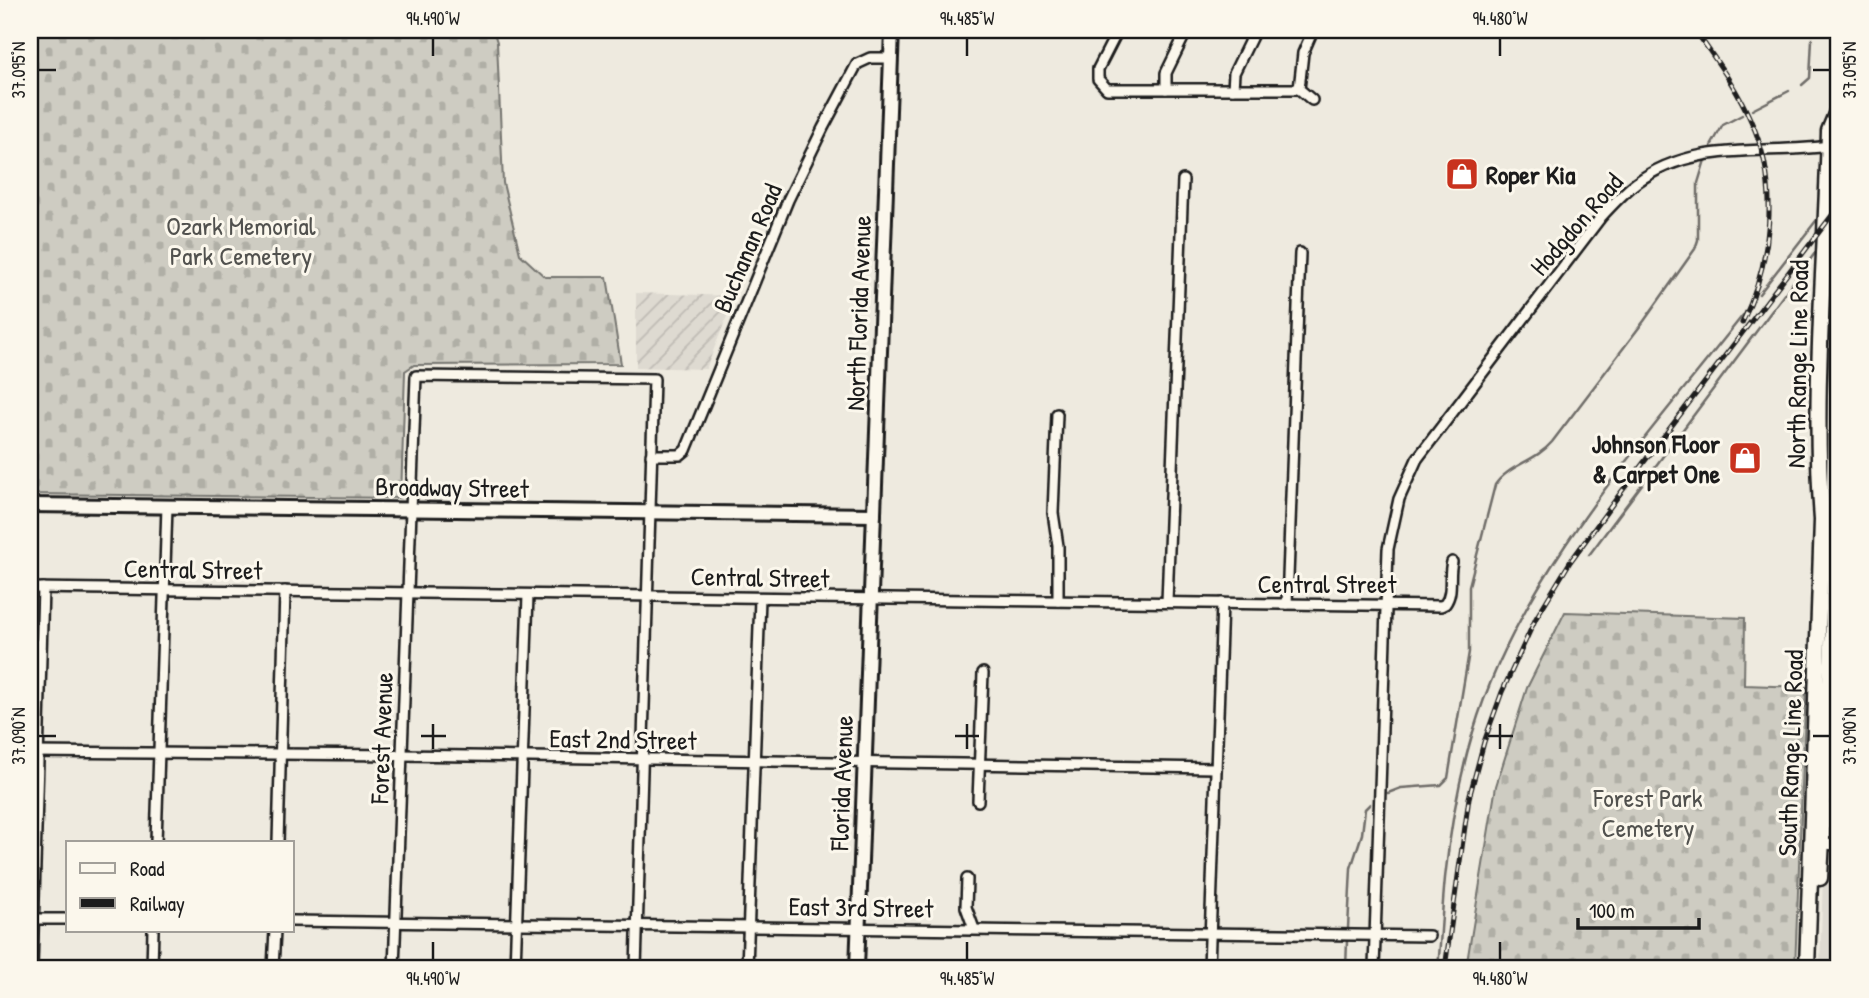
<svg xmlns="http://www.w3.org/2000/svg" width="1869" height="998" viewBox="0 0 1869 998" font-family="'Patrick Hand',sans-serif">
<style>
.built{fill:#dedad1}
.industrial{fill:url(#industrial-furrows)}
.cemetery{fill:url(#cemetery-stones);stroke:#75746f;stroke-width:2}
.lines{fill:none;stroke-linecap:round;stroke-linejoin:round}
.stream{stroke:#6f6d69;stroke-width:2.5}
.street-casing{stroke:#1c1c1c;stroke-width:14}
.secondary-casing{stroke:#1c1c1c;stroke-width:18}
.primary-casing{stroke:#1c1c1c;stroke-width:19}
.street{stroke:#fbf7ec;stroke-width:9}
.secondary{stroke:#fbf7ec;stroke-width:12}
.primary{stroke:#fbf7ec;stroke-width:14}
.rail-casing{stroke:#1c1c1c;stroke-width:5}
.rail{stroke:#fbf7ec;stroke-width:2.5;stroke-dasharray:8;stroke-linecap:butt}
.ticks{fill:none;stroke:#1c1c1c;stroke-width:2.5}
.labels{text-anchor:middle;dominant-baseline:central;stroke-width:6;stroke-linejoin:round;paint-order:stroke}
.poi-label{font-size:26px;font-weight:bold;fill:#1c1c1c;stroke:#fbf7ec;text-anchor:start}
.street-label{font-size:26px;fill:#1c1c1c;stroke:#fbf7ec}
.park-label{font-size:26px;fill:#51514e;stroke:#fbf7ec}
.neatline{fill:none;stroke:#1c1c1c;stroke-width:2.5}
.ticks-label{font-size:18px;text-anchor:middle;fill:#1c1c1c}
</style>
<defs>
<pattern id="industrial-furrows" width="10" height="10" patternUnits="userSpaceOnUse" patternTransform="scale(1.75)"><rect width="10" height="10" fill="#dedad1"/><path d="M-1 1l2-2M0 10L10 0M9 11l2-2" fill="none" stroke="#bebab3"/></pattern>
<pattern id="cemetery-stones" width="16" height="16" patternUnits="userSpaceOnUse" patternTransform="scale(1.75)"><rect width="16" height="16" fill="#ceccc2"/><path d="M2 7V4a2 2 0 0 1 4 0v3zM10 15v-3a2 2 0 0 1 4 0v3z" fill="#b0afa6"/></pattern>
</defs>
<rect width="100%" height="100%" fill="#eeeadf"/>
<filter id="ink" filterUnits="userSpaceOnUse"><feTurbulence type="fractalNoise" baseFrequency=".0143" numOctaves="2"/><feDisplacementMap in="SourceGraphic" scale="14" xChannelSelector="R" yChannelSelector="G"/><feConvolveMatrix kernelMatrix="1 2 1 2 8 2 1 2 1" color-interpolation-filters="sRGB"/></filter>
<g filter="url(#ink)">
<polygon class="built" points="1839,647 1839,968 1820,968 1826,783 1837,651"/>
<polygon class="industrial" points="636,293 735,296 706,369 636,367"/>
<g class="cemetery">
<polygon points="30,30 493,30 497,42 503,183 520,254 545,277 607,277 621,364 414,365 405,371 401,498 30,494"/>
<polygon points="1565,612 1745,618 1744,685 1806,687 1795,968 1466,968 1496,786 1527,688"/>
</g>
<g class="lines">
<g class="stream">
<polyline points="1802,85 1810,78 1812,39"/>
<polyline points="1752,110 1789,91"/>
<polyline points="1711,146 1723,125 1742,115"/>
<polyline points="1759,294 1819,217"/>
<polyline points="1589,555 1818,249"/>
<path d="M1388 793 1401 788 1441 785 1448 778 1469 652V586L1495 485C1508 465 1535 462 1552 442L1644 321 1695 249 1698 240V183L1705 160"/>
<polyline points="1348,928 1351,868 1362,834 1365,809 1370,804"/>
<polyline points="1346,968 1347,941"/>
<path d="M1438 968C1441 938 1442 908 1445 878 1450 829 1459 779 1473 732 1519 576 1644 441 1743 315"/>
</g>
<defs>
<g id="street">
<polyline points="1118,30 1098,69 1098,79 1107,89 1299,89"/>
<polyline points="1166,89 1166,73 1187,30"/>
<polyline points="1233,89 1234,73 1255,30"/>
<polyline points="1312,100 1299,89 1303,53 1313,30"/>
<polyline points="1057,414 1053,513 1058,546 1058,601"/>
<polyline points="651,455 680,455 686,450 788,200 823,128 857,64 870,58 890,58"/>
<path d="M30 588 1441 606 1445 604C1454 592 1448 576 1452 562"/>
<polyline points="1167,602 1183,180"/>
<polyline points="1287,604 1300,253"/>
<polyline points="30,752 401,755 1216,768"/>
<polyline points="978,801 983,673"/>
<polyline points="156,842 167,506"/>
<polyline points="278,842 285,591"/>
<polyline points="1822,844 1839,845"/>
<polyline points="967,879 966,907 974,929"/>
<polyline points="30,919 68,919"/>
<polyline points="292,921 1429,936"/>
<polyline points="32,968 43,588"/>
<polyline points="152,968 153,930"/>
<polyline points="273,968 275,930"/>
<polyline points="394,968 416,376 654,379 636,968"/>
<polyline points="515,968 528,595"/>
<polyline points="747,968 760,598"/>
<polyline points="1209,968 1222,603"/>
<path d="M1374 968 1388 549 1399 499 1417 459 1601 217C1612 205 1623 193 1636 183 1693 140 1763 155 1829 146"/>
</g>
<g id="secondary">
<polyline points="1825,239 1839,240"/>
<polyline points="1824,258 1839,258"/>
<polyline points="30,505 874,515"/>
<polyline points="857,968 892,30"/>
</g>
<g id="primary">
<polyline points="1820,878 1833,624 1835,395 1839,278"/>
<path d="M1807 968 1822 520C1812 390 1826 261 1829 131L1839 107"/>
</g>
</defs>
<use href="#street" class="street-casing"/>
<use href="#secondary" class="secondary-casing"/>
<use href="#primary" class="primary-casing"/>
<use href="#street" class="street"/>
<use href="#secondary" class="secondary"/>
<use href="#primary" class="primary"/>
<defs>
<g id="rail">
<path d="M1695 30C1715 59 1737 88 1751 121 1780 184 1772 262 1742 323"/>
<polyline points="1445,968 1469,798 1484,742 1502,692 1536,618 1570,562 1619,495 1839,206"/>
</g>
</defs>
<use href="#rail" class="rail-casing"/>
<use href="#rail" class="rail"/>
</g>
</g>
<path class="ticks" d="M433 38V56M967 38V56M1500 38V56M38 70H56M1813 70H1830M433 724V749M967 724V749M1500 724V749M38 736H56M421 736H446M955 736H979M1488 736H1513M1813 736H1830M433 942V960M967 942V960M1500 942V960"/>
<defs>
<symbol id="shop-square" viewBox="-11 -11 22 22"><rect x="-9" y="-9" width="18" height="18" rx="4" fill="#c8321e" stroke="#fbf7ec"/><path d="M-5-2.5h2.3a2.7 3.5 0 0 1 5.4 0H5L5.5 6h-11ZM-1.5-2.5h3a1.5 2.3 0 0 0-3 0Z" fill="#fff"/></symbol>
</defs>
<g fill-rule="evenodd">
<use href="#shop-square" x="1443" y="155" width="38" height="38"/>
<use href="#shop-square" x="1726" y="439" width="38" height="38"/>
</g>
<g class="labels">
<g class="poi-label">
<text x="1486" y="174">Roper Kia</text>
<text x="1720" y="443" text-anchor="end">Johnson Floor<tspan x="1720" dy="30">&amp; Carpet One</tspan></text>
</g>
<g class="street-label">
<text transform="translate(1576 224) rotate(-49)">Hodgdon Road</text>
<text transform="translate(747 248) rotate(-67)">Buchanan Road</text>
<text transform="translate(858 313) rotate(-88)">North Florida Avenue</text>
<text transform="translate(1797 364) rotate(-89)">North Range Line Road</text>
<text transform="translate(452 487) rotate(1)">Broadway Street</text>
<text transform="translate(193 569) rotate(1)">Central Street</text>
<text transform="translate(760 577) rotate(1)">Central Street</text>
<text x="1327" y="583">Central Street</text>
<text transform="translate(381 738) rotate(-88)">Forest Avenue</text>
<text transform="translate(623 739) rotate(1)">East 2nd Street</text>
<text transform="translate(1790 753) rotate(-88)">South Range Line Road</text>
<text transform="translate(841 783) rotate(-88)">Florida Avenue</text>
<text transform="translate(861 907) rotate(1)">East 3rd Street</text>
</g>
<g class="park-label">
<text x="241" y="225">Ozark Memorial<tspan x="241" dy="30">Park Cemetery</tspan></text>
<text x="1648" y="797">Forest Park<tspan x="1648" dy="30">Cemetery</tspan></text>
</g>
</g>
<rect width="1869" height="998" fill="none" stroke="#fbf7ec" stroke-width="77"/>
<rect x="66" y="841" width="228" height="91" fill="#fbf7ec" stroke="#a29f99" stroke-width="2"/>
<rect x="80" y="863" width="35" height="10" fill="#fbf7ec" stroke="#a29f99" stroke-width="2"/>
<text x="130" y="876" font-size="21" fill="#1c1c1c">Road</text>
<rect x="80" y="898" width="35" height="10" fill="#1c1c1c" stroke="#a29f99" stroke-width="2"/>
<text x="130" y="911" font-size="21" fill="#1c1c1c">Railway</text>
<path d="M1578 918v10h121v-10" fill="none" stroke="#1c1c1c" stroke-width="3.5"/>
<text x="1589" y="918" font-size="21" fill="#1c1c1c" stroke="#fbf7ec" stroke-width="5" paint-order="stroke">100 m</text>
<rect x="38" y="38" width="1792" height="922" class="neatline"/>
<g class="ticks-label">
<text x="433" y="25">94.490°W</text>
<text x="967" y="25">94.485°W</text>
<text x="1500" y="25">94.480°W</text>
<text transform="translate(19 70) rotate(-90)" y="6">37.095°N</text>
<text transform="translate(1850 70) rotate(-90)" y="6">37.095°N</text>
<text transform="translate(19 736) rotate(-90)" y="6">37.090°N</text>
<text transform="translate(1850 736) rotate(-90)" y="6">37.090°N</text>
<text x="433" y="985">94.490°W</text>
<text x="967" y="985">94.485°W</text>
<text x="1500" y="985">94.480°W</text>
</g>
</svg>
